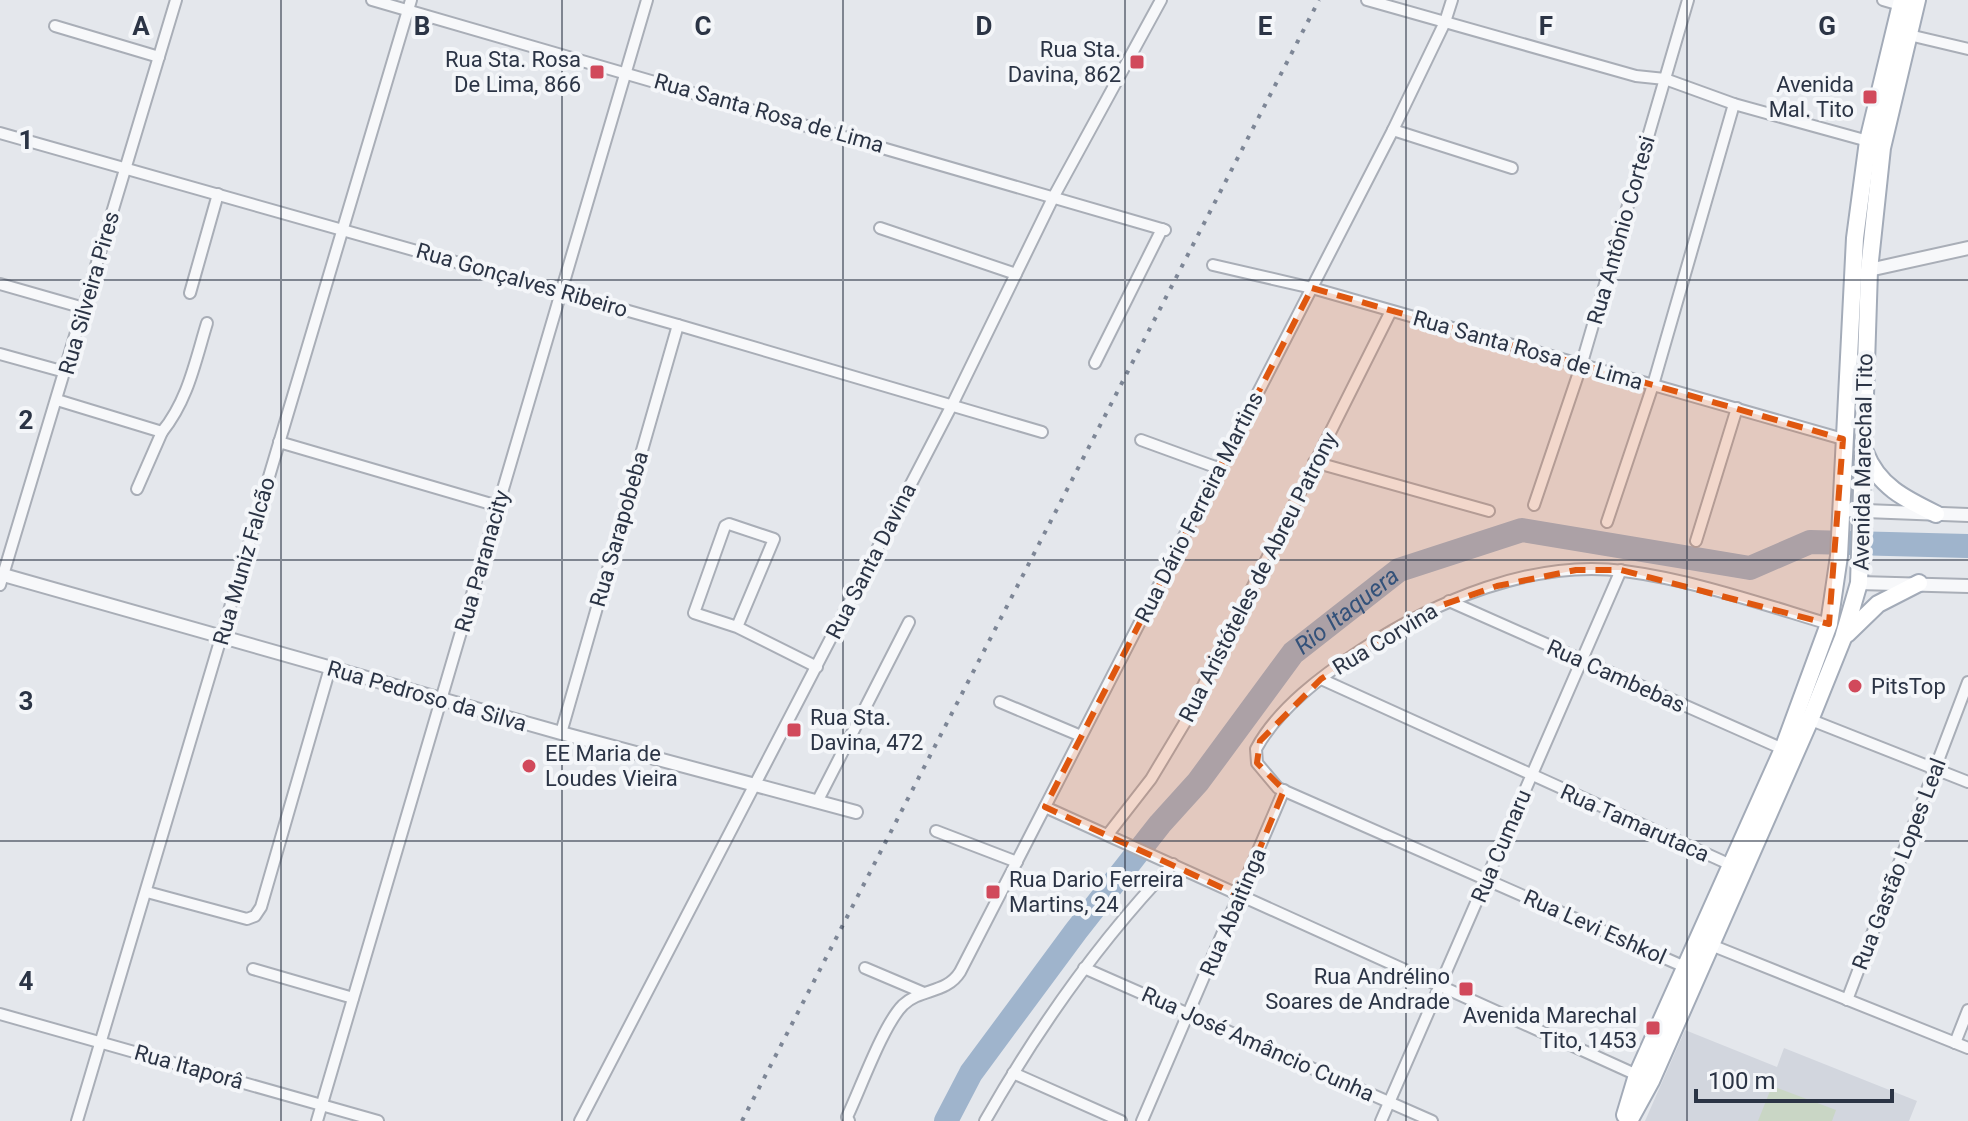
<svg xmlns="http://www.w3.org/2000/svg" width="1968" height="1121" viewBox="0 0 1968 1121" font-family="Roboto,sans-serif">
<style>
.built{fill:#d2d6de}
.green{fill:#c9d6c5}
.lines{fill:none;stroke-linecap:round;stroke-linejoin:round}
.river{stroke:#9fb4cc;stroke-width:24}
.minor-casing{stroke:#a9aeb7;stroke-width:14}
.tertiary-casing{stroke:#a9aeb7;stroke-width:16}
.primary-casing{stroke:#a3abb8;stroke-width:20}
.minor{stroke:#f7f8fa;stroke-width:10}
.tertiary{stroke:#f7f8fa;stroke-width:12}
.primary{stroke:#fff;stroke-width:16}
.rail{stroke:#7d8696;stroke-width:4;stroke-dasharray:4 8;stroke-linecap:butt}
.marked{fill:#df570f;fill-opacity:0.2;stroke:#df570f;stroke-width:6;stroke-dasharray:16 10;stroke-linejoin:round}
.grid{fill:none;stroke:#2b3445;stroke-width:2;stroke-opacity:0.55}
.poi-dot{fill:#d1495b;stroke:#f4f6f9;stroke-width:3}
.labels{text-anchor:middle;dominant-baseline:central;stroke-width:8;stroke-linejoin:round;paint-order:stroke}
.poi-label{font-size:22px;fill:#2b3445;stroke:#f4f6f9;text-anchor:end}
.street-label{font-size:22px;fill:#2b3445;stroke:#f4f6f9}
.water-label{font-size:24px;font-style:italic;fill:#34527a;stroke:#f4f6f9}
.grid-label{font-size:26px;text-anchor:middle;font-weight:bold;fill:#2b3445;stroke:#f4f6f9;stroke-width:8;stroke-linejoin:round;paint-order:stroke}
</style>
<rect width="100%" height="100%" fill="#e4e7ec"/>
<polygon class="built" points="1685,1030 1777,1067 1784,1048 1917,1101 1909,1121 1645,1121"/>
<polygon class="green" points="1772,1086 1836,1110 1832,1121 1758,1121"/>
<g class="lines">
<path class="river" id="s1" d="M946 1121 971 1073 1076 931 1160 824 1198 782 1293 653 1399 570 1522 530 1750 568 1810 542 1968 546"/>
<defs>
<g id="minor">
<polyline points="372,0 1165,230"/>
<polyline points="1367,0 1636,76 1665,79 1734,104 1868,141"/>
<polyline points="1883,0 1900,5"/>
<polyline points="55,26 159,57"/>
<polyline points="1909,35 1968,49"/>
<polyline points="1393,130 1512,168"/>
<polyline points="0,133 678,325 1042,432"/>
<polyline points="880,228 1016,274"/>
<polyline points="1213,265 1312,288 1843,439"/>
<polyline points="0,284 84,308"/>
<polyline points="190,293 218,194"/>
<polyline points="0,354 65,372"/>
<polyline points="1095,363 1162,229"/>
<path d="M57 400 162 432C188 400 195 362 207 323"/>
<polyline points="1141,440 1218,468"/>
<polyline points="279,442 498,506"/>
<polyline points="1314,462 1489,511"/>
<polyline points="137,489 162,432"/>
<polyline points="1534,505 1581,366 1688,0"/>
<polyline points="1607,522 1653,385 1734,104"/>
<polyline points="1696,541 1737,408"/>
<polyline points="0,585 176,0"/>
<polyline points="1449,601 1783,749"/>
<polyline points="737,627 774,539 729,524 725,526 694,613 737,627 817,667"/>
<polyline points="1321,679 1731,865"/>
<polyline points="1000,702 1081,736"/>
<polyline points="1806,718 1968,782"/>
<polyline points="561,733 678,325"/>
<polyline points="817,802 909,622"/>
<polyline points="1045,807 1637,1075"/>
<polyline points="936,831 1017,862"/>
<polyline points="1109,833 1151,779 1184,724 1391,311"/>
<polyline points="147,892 247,919 255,916 261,907 330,668"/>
<polyline points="1711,945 1968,1048"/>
<path d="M1685 967 1278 788 1257 763 1256 749C1278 708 1323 675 1361 650 1435 601 1533 559 1624 571 1693 580 1762 604 1829 624"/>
<polyline points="865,968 924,993"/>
<polyline points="1084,968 1432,1121"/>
<polyline points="253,969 353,998"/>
<polyline points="1847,1000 1968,682"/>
<polyline points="0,1014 378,1121"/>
<polyline points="1955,1043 1968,1010"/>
<polyline points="1013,1073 1121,1121"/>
<polyline points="77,1121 411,0"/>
<polyline points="317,1121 647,0"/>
<polyline points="580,1121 952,405 1054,196 1161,0"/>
<path d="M849 1121 847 1117C860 1090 883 1025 903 1005 921 988 946 994 960 972L1393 130 1445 22 1452 0"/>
<path d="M985 1121C1038 1028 1099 941 1173 864"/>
<polyline points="1142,1121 1284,790"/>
<polyline points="1381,1121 1621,570"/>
</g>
<g id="tertiary">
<polyline points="1869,270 1968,248"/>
<polyline points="1840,510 1968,515"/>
<polyline points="0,574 561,733 856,812"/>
<polyline points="1859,583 1968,586"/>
</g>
<g id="primary">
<path d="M1865 452C1878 486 1905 499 1936 514"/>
<polyline points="1847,634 1878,604 1919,583"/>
<polyline points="1625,1115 1637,1075 1783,749 1829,624 1839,556 1855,238 1868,141 1902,0"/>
<polyline points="1629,1121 1651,1081 1810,720 1843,638 1859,583 1869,270 1882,148 1917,0"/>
</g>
</defs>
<use href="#minor" class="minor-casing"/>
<use href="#tertiary" class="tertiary-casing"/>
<use href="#primary" class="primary-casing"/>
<use href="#minor" class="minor"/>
<use href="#tertiary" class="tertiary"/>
<use href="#primary" class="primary"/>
<polyline class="rail" points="742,1121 1319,0"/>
</g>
<path class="marked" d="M1312 288 1843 439 1829 624 1621 570H1576L1497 586 1425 611 1321 679 1260 741 1257 763 1284 790 1240 896 1045 807Z"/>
<path class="grid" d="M281 0V1121M562 0V1121M843 0V1121M1125 0V1121M1406 0V1121M1687 0V1121M0 280H1968M0 560H1968M0 841H1968"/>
<g class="poi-dot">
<rect x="1129" y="54" width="16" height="16" rx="4"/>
<rect x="589" y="64" width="16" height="16" rx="4"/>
<rect x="1862" y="89" width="16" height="16" rx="4"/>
<circle cx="1855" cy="686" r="8"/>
<rect x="786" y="722" width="16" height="16" rx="4"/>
<circle cx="529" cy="766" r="8"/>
<rect x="985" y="884" width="16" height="16" rx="4"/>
<rect x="1458" y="981" width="16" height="16" rx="4"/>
<rect x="1645" y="1020" width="16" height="16" rx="4"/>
</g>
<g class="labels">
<g class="poi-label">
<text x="1121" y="49">Rua Sta.<tspan x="1121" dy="25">Davina, 862</tspan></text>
<text x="581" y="59">Rua Sta. Rosa<tspan x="581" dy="25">De Lima, 866</tspan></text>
<text x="1854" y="84">Avenida<tspan x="1854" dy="25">Mal. Tito</tspan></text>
<text x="1871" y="686" text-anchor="start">PitsTop</text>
<text x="810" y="717" text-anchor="start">Rua Sta.<tspan x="810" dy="25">Davina, 472</tspan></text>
<text x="545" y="753" text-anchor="start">EE Maria de<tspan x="545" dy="25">Loudes Vieira</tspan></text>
<text x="1009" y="879" text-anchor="start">Rua Dario Ferreira<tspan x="1009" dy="25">Martins, 24</tspan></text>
<text x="1450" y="976">Rua Andrélino<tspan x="1450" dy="25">Soares de Andrade</tspan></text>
<text x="1637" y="1015">Avenida Marechal<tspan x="1637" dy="25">Tito, 1453</tspan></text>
</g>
<g class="street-label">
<text transform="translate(769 113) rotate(16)">Rua Santa Rosa de Lima</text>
<text transform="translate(1621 230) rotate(-74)">Rua Antônio Cortesi</text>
<text transform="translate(522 280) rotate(16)">Rua Gonçalves Ribeiro</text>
<text transform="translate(89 293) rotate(-74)">Rua Silveira Pires</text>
<text transform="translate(1528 350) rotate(16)">Rua Santa Rosa de Lima</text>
<text transform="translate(1863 462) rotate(-89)">Avenida Marechal Tito</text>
<text transform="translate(1199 507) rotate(-63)">Rua Dário Ferreira Martins</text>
<text transform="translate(619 529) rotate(-74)">Rua Sarapobeba</text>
<text transform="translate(244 561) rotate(-74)">Rua Muniz Falcão</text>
<text transform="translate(482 561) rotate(-74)">Rua Paranacity</text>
<text transform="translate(871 561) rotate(-63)">Rua Santa Davina</text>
<text transform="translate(1258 577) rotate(-63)">Rua Aristóteles de Abreu Patrony</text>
<text transform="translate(1385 639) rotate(-31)">Rua Corvina</text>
<text transform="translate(1616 676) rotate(24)">Rua Cambebas</text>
<text transform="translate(427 696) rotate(16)">Rua Pedroso da Silva</text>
<text transform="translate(1635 823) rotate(24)">Rua Tamarutaca</text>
<text transform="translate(1501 846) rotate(-67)">Rua Cumaru</text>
<text transform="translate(1899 864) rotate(-69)">Rua Gastão Lopes Leal</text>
<text transform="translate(1233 912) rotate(-67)">Rua Abaitinga</text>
<text transform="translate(1595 927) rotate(24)">Rua Levi Eshkol</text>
<text transform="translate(1258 1044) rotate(24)">Rua José Amâncio Cunha</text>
<text transform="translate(189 1067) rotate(16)">Rua Itaporâ</text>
</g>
<g class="water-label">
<text stroke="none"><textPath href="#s1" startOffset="652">Rio Itaquera</textPath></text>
</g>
</g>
<g class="grid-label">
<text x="141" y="35">A</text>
<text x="422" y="35">B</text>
<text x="703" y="35">C</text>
<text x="984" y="35">D</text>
<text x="1265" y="35">E</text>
<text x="1546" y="35">F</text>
<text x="1827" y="35">G</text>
<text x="26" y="149">1</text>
<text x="26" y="429">2</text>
<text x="26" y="710">3</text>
<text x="26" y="990">4</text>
</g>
<path d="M1696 1089v12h196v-12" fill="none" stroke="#2b3445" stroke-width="4"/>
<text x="1708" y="1089" font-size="24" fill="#2b3445" stroke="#f4f6f9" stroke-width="6" paint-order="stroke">100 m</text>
</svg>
